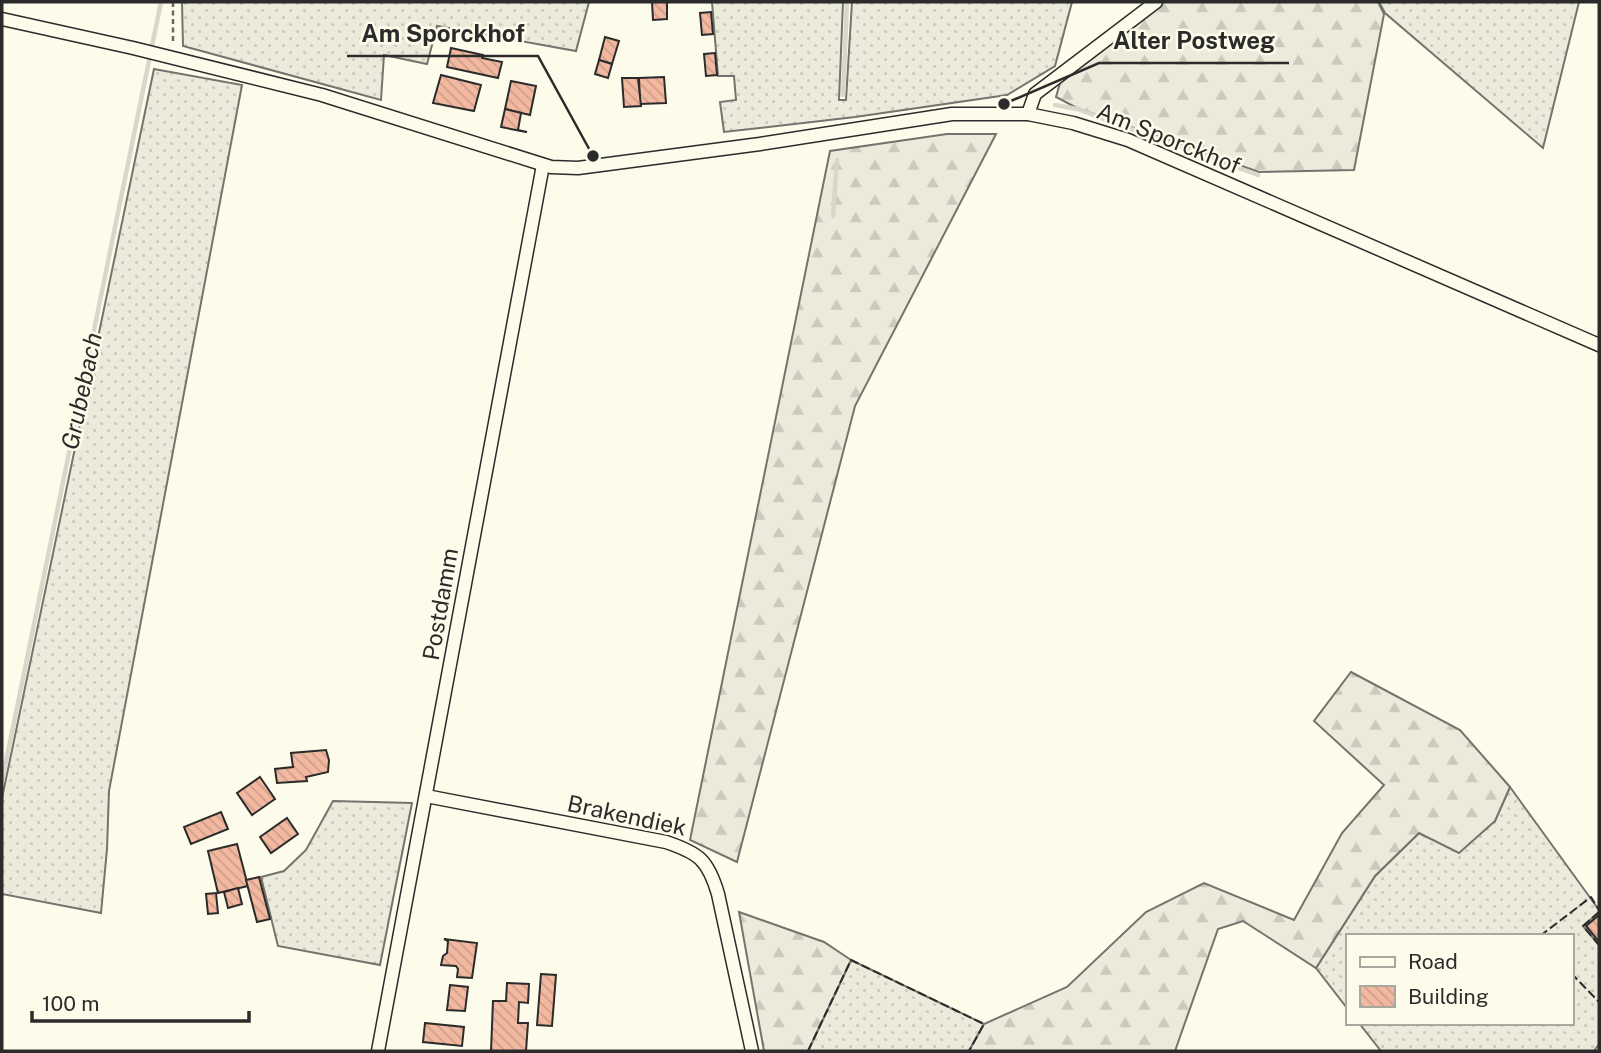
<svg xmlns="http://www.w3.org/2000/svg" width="1601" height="1053" viewBox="0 0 1601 1053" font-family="'Public Sans',sans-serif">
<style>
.grass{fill:url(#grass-dots);stroke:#74746e;stroke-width:2}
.forest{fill:url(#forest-firs);stroke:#74746e;stroke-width:2}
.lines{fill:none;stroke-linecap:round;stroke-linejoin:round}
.stream{stroke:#d8d7c9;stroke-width:4.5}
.building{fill:url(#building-back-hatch);stroke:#2b2b2b;stroke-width:2}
.street-casing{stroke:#2b2b2b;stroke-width:15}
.path{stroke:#6a6964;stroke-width:2.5;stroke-dasharray:5 3.5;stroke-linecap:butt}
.street{stroke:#fdfbea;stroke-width:12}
.fence{stroke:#2b2b2b;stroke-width:2;stroke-dasharray:9 3.5;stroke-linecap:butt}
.labels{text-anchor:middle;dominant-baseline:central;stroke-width:5;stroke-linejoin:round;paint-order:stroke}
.street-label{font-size:23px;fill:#2b2b2b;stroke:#fdfbea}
.water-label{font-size:24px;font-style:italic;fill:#2b2b2b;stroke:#fdfbea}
.leader{fill:none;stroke:#2b2b2b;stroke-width:2.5}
.callout-dot{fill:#2b2b2b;stroke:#fdfbea;stroke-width:2.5}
.callout-label{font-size:24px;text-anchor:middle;font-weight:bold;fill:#2b2b2b;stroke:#fdfbea;stroke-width:5;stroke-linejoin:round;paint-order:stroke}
</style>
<defs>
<pattern id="grass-dots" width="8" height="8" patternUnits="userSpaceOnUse" patternTransform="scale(1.75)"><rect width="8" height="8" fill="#ecebdb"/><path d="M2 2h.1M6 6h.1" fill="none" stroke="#cbcabc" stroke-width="1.8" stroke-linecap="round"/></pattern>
<pattern id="forest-firs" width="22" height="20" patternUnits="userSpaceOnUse" patternTransform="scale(1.75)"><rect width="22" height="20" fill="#ecebdb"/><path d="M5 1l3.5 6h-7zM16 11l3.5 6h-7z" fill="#cbcabc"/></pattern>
<pattern id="building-back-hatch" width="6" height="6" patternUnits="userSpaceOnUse" patternTransform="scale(1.75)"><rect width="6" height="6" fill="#f2b8a0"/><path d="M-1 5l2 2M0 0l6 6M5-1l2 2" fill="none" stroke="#d09e8a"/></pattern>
</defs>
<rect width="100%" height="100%" fill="#fdfbea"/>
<g class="grass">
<polygon points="182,2 589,2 576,51 437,26 427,64 384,55 381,100 183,46"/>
<polygon points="712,2 843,2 839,100 846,100 852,2 1072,2 1055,66 1007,95 855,117 724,132 720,102 736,100 734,76 718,76"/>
<polygon points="1379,2 1579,2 1543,148 1385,13"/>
<polygon points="154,69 242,85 109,791 107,849 101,913 2,894 2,798"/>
<polygon points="1510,787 1599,910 1599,912 1583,926 1599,945 1599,1044 1594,1051 1381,1051 1359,1023 1571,1023 1571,936 1347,936 1347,1008 1316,968 1375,876 1419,833 1459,852 1495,821"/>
<polygon points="333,801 412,803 380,965 278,946 261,877 284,871 306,850"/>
<polygon points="851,960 984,1024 969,1051 808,1051"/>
</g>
<g class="forest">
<polygon points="1162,2 1378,2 1384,14 1354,170 1259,172 1077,108 1056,97 1060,83"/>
<polygon points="947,134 996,134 855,406 737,862 690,840 830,151"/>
<polygon points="1351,672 1460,730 1510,787 1495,821 1459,853 1419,833 1375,876 1316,968 1243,921 1218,929 1175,1051 969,1051 984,1024 1067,987 1146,912 1204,883 1294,920 1342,833 1384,785 1314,721"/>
<polygon points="739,912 824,942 851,960 808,1051 764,1051"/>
</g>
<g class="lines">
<g class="stream">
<polyline points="843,95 847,2"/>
<polyline points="1055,105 1077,109 1258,175"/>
<polyline points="833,216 837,160"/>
<polyline points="2,781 161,2"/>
</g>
</g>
<g class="building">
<polygon points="652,2 667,2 667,19 653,20"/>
<polygon points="711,12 713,34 702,35 700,13"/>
<polygon points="605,37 619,41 612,64 599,60"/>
<polygon points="451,48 483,55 482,58 502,62 498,78 447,67"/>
<polygon points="715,53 717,75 706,76 704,54"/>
<polygon points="599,60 612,64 608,78 595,74"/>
<polygon points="441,75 481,85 474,111 433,103"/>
<polygon points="664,77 666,103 640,104 639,78"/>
<polygon points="622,78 638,78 641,106 624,107"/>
<polygon points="511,81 536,86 530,115 505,109"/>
<polygon points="505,109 521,113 518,130 527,132 526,132 501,127"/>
<polygon points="326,750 329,760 328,772 306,777 307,781 277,783 275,769 293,767 291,753"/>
<polygon points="260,777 275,799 252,815 237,793"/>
<polygon points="221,812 228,829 191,844 184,827"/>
<polygon points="287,818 298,834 271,853 260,837"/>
<polygon points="237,844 248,886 218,893 208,851"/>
<polygon points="259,877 270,919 257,922 246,880"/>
<polygon points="238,888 242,904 228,908 224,892"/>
<polygon points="216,893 218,913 208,914 206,894"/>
<polygon points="1599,915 1599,942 1586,926"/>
<polygon points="444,939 477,943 472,978 457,977 458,969 456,966 441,965 443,956 447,953 448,941"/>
<polygon points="541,974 556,975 552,1026 537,1025"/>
<polygon points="507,983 529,984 528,1003 519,1002 518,1023 528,1023 526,1051 491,1051 493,1001 506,1001"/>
<polygon points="450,985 468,987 465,1011 447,1010"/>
<polygon points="425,1023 464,1027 462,1046 423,1042"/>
</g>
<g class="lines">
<defs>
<g id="street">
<polyline points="2,19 133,48 322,95 551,167 578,168 760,144 952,114 1028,114 1073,123 1128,140 1599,345"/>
<polyline points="1028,114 1035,94 1156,2"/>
<path d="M426 796 666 842C699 853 708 860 718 894L752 1051"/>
<polyline points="378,1051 543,165"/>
</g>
</defs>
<use href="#street" class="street-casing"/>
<polyline class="path" points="173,2 173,44"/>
<use href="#street" class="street"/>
<g class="fence">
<polyline points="1599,912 1583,926 1599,945"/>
<polyline points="1540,936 1591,897 1599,910"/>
<polyline points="1571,973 1599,1002"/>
<polyline points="808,1051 851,960 984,1024 969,1051"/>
</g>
</g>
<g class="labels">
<g class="street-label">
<text transform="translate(1169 138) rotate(22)">Am Sporckhof</text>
<text transform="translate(440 604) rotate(-80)">Postdamm</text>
<text transform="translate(627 815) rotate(12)">Brakendiek</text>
</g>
<g class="water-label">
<text transform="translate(81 391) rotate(-78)">Grubebach</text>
</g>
</g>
<path class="leader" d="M593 156L538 56H347M1004 104L1099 63H1289"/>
<g class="callout-dot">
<circle cx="593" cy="156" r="7"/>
<circle cx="1004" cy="104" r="7"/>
</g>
<g class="callout-label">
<text x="443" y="42">Am Sporckhof</text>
<text x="1194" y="49">Alter Postweg</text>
</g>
<rect width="1601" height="1053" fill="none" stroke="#2b2b2b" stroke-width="7"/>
<rect x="1346" y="934" width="228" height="91" fill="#fdfbea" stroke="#a9a89e" stroke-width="2"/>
<rect x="1360" y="957" width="35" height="10" fill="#fdfbea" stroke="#a9a89e" stroke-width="2"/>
<text x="1408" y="969" font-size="21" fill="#2b2b2b">Road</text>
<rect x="1360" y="986" width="35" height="21" fill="url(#building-back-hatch)" stroke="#a9a89e" stroke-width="2"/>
<text x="1408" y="1004" font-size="21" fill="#2b2b2b">Building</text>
<path d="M32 1011v10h217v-10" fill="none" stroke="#2b2b2b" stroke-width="3.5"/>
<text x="42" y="1011" font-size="21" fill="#2b2b2b" stroke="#fdfbea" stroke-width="5" paint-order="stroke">100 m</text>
</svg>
